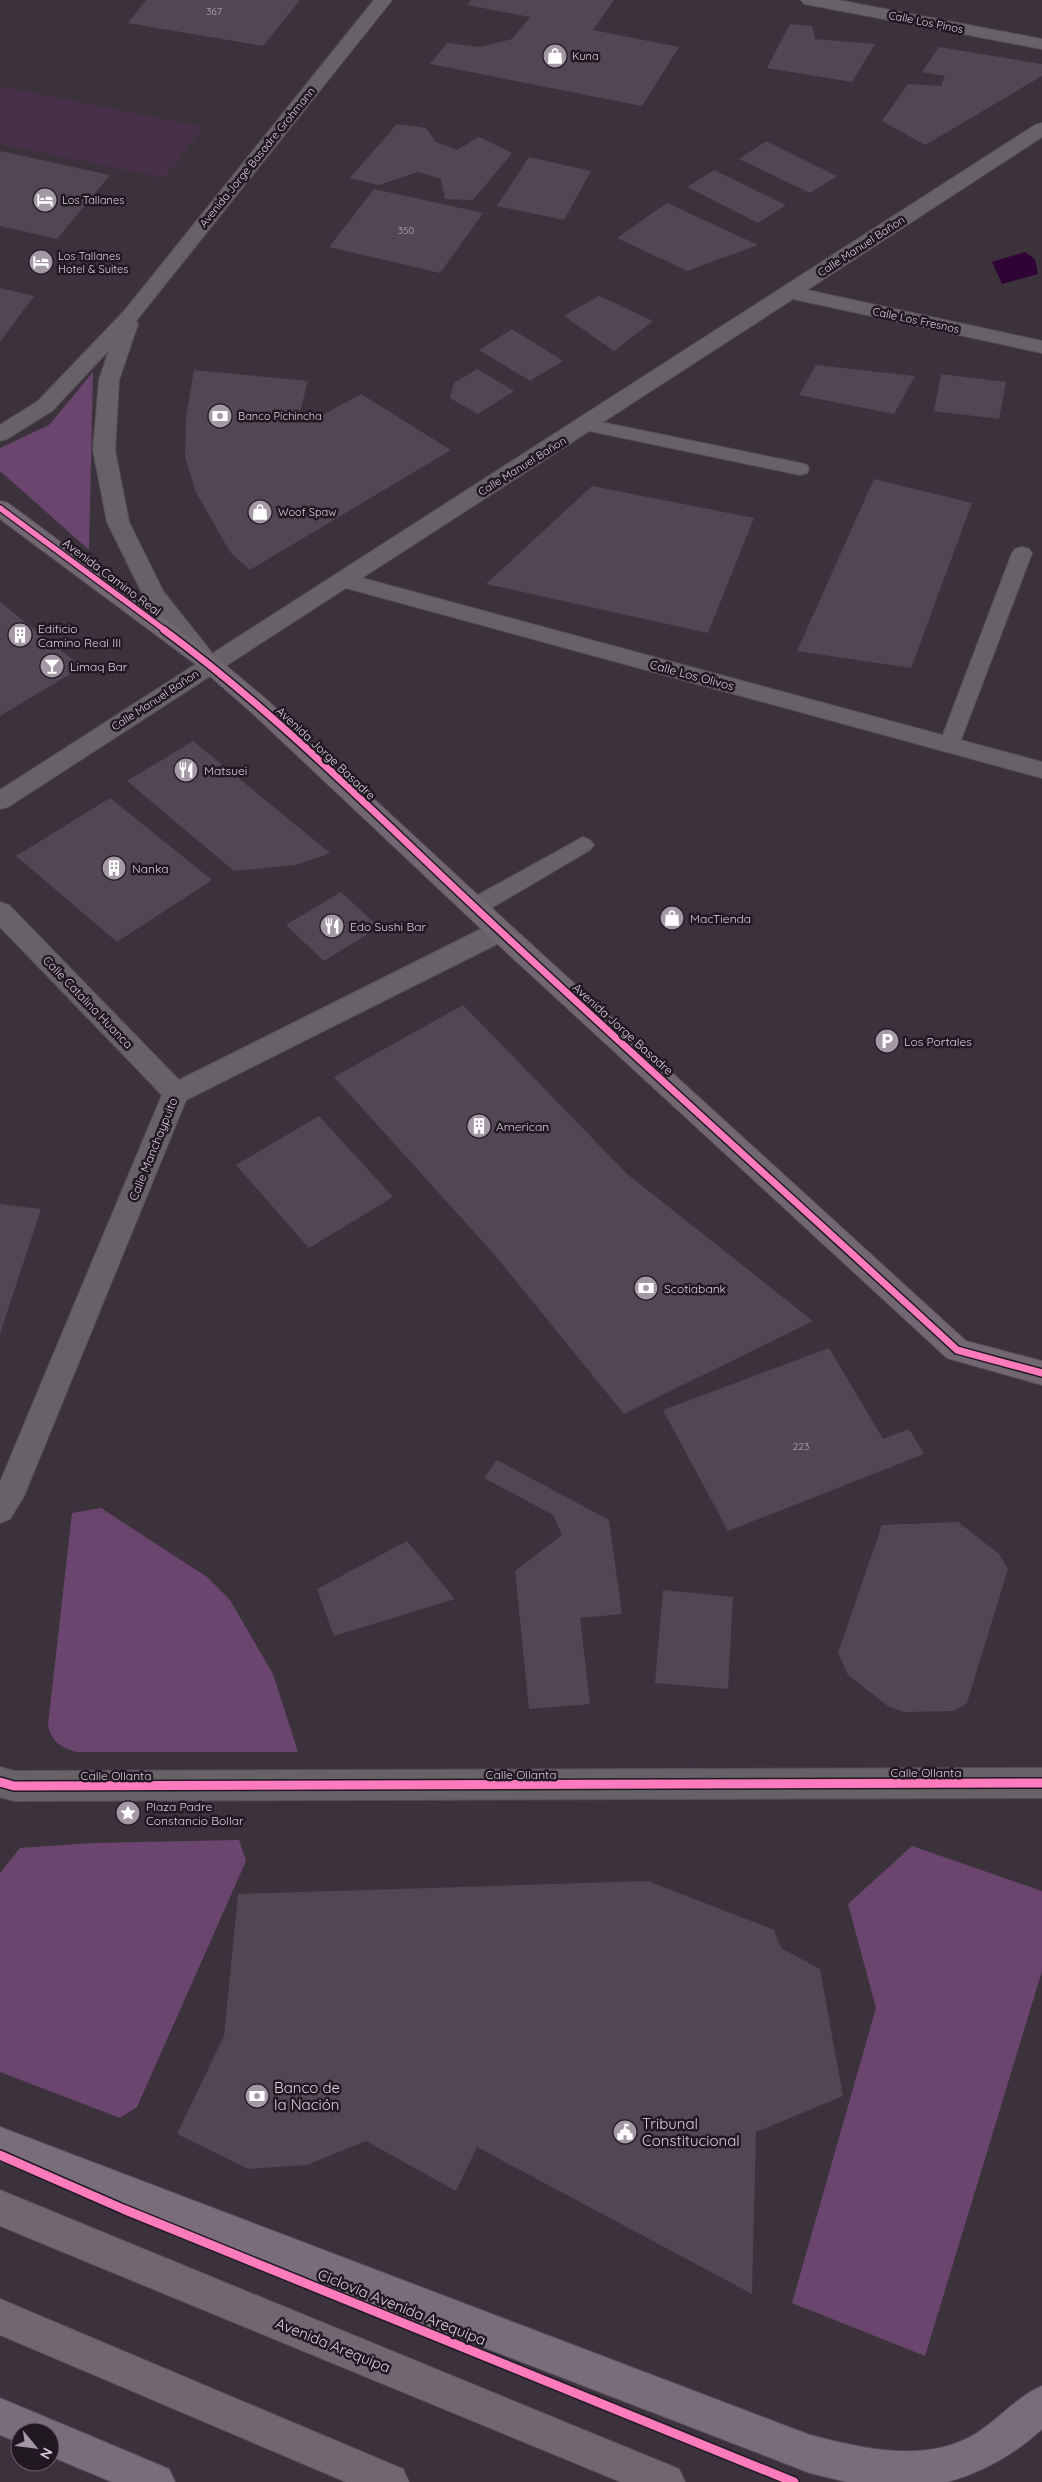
<svg xmlns="http://www.w3.org/2000/svg" width="1042" height="2482" viewBox="0 0 1042 2482" font-family="Quicksand,sans-serif">
<style>
.built{fill:#463148}
.green{fill:#6a466e}
.water{fill:#2f0435}
.building{fill:#534555}
.lines{fill:none;stroke-linecap:round;stroke-linejoin:round}
.service-casing{stroke:#574e57;stroke-width:2}
.minor-casing{stroke:#574e57;stroke-width:2}
.tertiary-casing{stroke:#574e57;stroke-width:2}
.secondary-casing{stroke:#574e57;stroke-width:2}
.primary-casing{stroke:#574e57;stroke-width:2}
.service{fill:#676168;fill-rule:evenodd}
.minor{fill:#676168;fill-rule:evenodd}
.tertiary{fill:#676168;fill-rule:evenodd}
.secondary{fill:#706771;fill-rule:evenodd}
.primary{fill:#786d78;fill-rule:evenodd}
.cycleway-far2-casing{stroke:#211922;stroke-width:8}
.cycleway-far1-casing{stroke:#211922;stroke-width:10}
.cycleway-casing{stroke:#211922;stroke-width:12}
.cycleway-far2{stroke:#fd7abc;stroke-width:5.5}
.cycleway-far1{stroke:#fd7abc;stroke-width:7}
.cycleway{stroke:#fd7abc;stroke-width:9}
.labels{text-anchor:middle;dominant-baseline:central;stroke-width:5;stroke-linejoin:round;paint-order:stroke}
.number-label{font-size:10px;fill:#b9acba}
.far-street-label{font-size:11px;fill:#dbcfdc;stroke:#211922}
.far-poi-label{font-size:11px;fill:#dbcfdc;stroke:#211922;text-anchor:start}
.street-label{font-size:12px;fill:#dbcfdc;stroke:#211922}
.poi-label{font-size:12px;fill:#dbcfdc;stroke:#211922;text-anchor:start}
.near-poi-label{font-size:15px;fill:#dbcfdc;stroke:#211922;text-anchor:start}
.near-street-label{font-size:15px;fill:#dbcfdc;stroke:#211922}
</style>
<rect width="100%" height="100%" fill="#3c323c"/>
<polygon class="built" points="0,86 204,127 164,178 0,144"/>
<g class="green">
<polygon points="93,372 89,550 0,471 0,448 49,425"/>
<path d="M101 1508 207 1577 230 1600 273 1674 298 1752H77C61 1747 52 1743 48 1725L72 1513Z"/>
<polygon points="239,1840 246,1861 137,2107 120,2118 0,2072 0,1873 20,1848 93,1843"/>
<polygon points="912,1846 1042,1891 1042,1971 925,2356 792,2303 876,2008 848,1904"/>
</g>
<polygon class="water" points="1025,252 1035,259 1038,274 1002,284 992,262"/>
<g class="building">
<polygon points="146,0 300,0 263,46 128,23"/>
<polygon points="471,0 614,0 593,30 679,47 642,106 430,64 447,43 480,47 512,39 530,17 467,5"/>
<polygon points="790,24 812,26 815,39 875,44 852,82 767,68"/>
<polygon points="939,47 1042,64 1042,76 925,145 882,121 908,84 941,86 945,76 922,72"/>
<polygon points="397,124 426,128 436,142 457,150 479,137 512,153 473,200 445,199 441,179 418,172 379,185 350,178"/>
<polygon points="766,141 837,176 810,193 739,159"/>
<polygon points="0,151 110,175 57,239 0,226"/>
<polygon points="529,157 591,171 564,220 497,206"/>
<polygon points="714,170 786,205 758,223 687,187"/>
<polygon points="374,189 483,213 440,273 329,247"/>
<polygon points="667,203 758,245 687,271 617,238"/>
<polygon points="0,288 34,296 0,342"/>
<polygon points="599,296 653,321 614,351 564,316"/>
<polygon points="512,329 563,361 530,381 479,350"/>
<polygon points="816,365 915,376 894,414 799,395"/>
<polygon points="477,369 514,391 478,414 450,398 454,383"/>
<polygon points="194,370 308,381 298,419 321,416 361,394 451,450 250,570 230,552 196,492 185,457 186,418"/>
<polygon points="941,374 1006,382 999,419 934,411"/>
<polygon points="874,479 972,503 911,668 797,651"/>
<polygon points="592,486 754,518 708,633 486,584"/>
<polygon points="0,602 82,667 0,716"/>
<polygon points="193,741 330,853 296,865 234,871 127,781"/>
<polygon points="110,798 212,880 117,942 16,856"/>
<polygon points="341,892 379,927 324,961 286,925"/>
<polygon points="463,1005 627,1174 813,1321 624,1414 494,1254 334,1077"/>
<polygon points="319,1116 393,1197 309,1248 236,1165"/>
<polygon points="0,1204 41,1209 0,1334"/>
<polygon points="829,1348 883,1439 909,1429 924,1454 728,1531 663,1410"/>
<polygon points="497,1460 609,1520 622,1614 580,1618 590,1704 529,1709 515,1571 562,1535 553,1515 484,1478"/>
<polygon points="958,1522 999,1554 1008,1569 967,1703 953,1711 904,1712 888,1706 848,1675 838,1653 882,1525"/>
<polygon points="407,1541 455,1599 334,1636 317,1589"/>
<polygon points="663,1590 733,1597 728,1689 655,1683"/>
<polygon points="648,1881 774,1930 781,1948 820,1969 843,2096 756,2132 752,2294 477,2147 456,2191 366,2141 307,2165 248,2169 177,2134 224,2036 238,1894"/>
</g>
<g class="lines">
<defs>
<g id="service">
<polygon points="586,419 800,463 807,465 809,469 807,473 800,475 580,429 577,425 580,421"/>
<polygon points="1022,547 1029,549 1032,553 959,745 956,750 949,752 942,750 939,745 1012,553 1015,549"/>
<polygon points="583,837 590,840 594,845 590,850 483,913 475,915 467,913 464,907 467,901"/>
</g>
<g id="minor">
<polygon points="801,0 838,0 1042,39 1042,49 810,5 804,4"/>
<polygon points="1042,123 1042,137 807,290 1042,341 1042,353 793,299 362,578 1042,762 1042,778 346,588 8,807 0,809 0,790 1035,125"/>
<polygon points="0,902 9,905 179,1080 491,924 500,922 509,924 513,931 509,938 186,1100 24,1496 10,1519 0,1523 0,1482 162,1095 0,927"/>
</g>
<g id="tertiary">
<polygon points="374,0 392,0 136,321 138,324 119,380 115,450 129,522 163,591 221,664 218,669 210,672 202,669 145,599 107,522 93,450 99,380 109,350 52,411 7,439 0,441 0,425 38,401 125,310"/>
<polygon points="0,1767 14,1771 1042,1768 1042,1798 14,1801 0,1797"/>
</g>
<g id="secondary">
<polygon points="0,501 8,503 218,659 267,700 509,924 966,1341 1042,1361 1042,1385 947,1358 491,938 251,712 202,669 0,519"/>
<polygon points="0,2190 679,2469 685,2482 621,2482 0,2226"/>
<polygon points="0,2299 403,2469 409,2482 346,2482 0,2335"/>
</g>
<g id="primary">
<path d="M0 2127 810 2435C863 2449 927 2464 977 2433 1000 2418 1018 2396 1042 2386V2429C1015 2454 983 2472 947 2482H847L810 2473 0 2161Z"/>
<polygon points="0,2398 169,2469 175,2482 112,2482 50,2456 50,2432 20,2432 20,2443 0,2435"/>
</g>
</defs>
<use href="#service" class="service-casing"/>
<use href="#minor" class="minor-casing"/>
<use href="#tertiary" class="tertiary-casing"/>
<use href="#secondary" class="secondary-casing"/>
<use href="#primary" class="primary-casing"/>
<use href="#service" class="service"/>
<use href="#minor" class="minor"/>
<use href="#tertiary" class="tertiary"/>
<use href="#secondary" class="secondary"/>
<use href="#primary" class="primary"/>
<defs>
<polyline id="cycleway-far2" points="0,508 166,631"/>
<path id="cycleway-far1" d="M164 630C283 718 388 827 497 928 649 1070 804 1209 957 1350L1042 1373"/>
<g id="cycleway">
<polyline points="0,1782 14,1786 1042,1783"/>
<polyline points="0,2155 123,2209 794,2482"/>
</g>
</defs>
<use href="#cycleway-far2" class="cycleway-far2-casing"/>
<use href="#cycleway-far1" class="cycleway-far1-casing"/>
<use href="#cycleway" class="cycleway-casing"/>
<use href="#cycleway-far2" class="cycleway-far2"/>
<use href="#cycleway-far1" class="cycleway-far1"/>
<use href="#cycleway" class="cycleway"/>
</g>
<defs>
<symbol id="shop-disc" viewBox="-11 -11 22 22"><circle r="9.5" fill="#a398a4" stroke="#211922"/><path d="M-5-2.5h2.3a2.7 3.5 0 0 1 5.4 0H5L5.5 6h-11ZM-1.5-2.5h3a1.5 2.3 0 0 0-3 0Z" fill="#fff"/></symbol>
<symbol id="hotel-disc" viewBox="-11 -11 22 22"><circle r="9.5" fill="#a398a4" stroke="#211922"/><path d="M-6-4.5h1.5V1H6V5H4.5V3h-9V5H-6ZM-4 0a1.8 1.8 0 1 1 3.6 0ZM.5 0V-2.5h3Q6-2.5 6 0Z" fill="#fff"/></symbol>
<symbol id="bank-disc" viewBox="-11 -11 22 22"><circle r="9.5" fill="#a398a4" stroke="#211922"/><path d="M-6-4H6V4H-6ZM0-2.3a2.3 2.3 0 1 0 0 4.6a2.3 2.3 0 1 0 0-4.6Z" fill="#fff"/></symbol>
<symbol id="building-disc" viewBox="-11 -11 22 22"><circle r="9.5" fill="#a398a4" stroke="#211922"/><path d="M-4-6H4V6H1V3H-1V6H-4ZM-2.5-4.3h1.7v1.8h-1.7ZM.8-4.3h1.7v1.8H.8ZM-2.5-1h1.7V.8h-1.7ZM.8-1h1.7V.8H.8Z" fill="#fff"/></symbol>
<symbol id="bar-disc" viewBox="-11 -11 22 22"><circle r="9.5" fill="#a398a4" stroke="#211922"/><path d="M-6-5H6L.8 .8V4.5H3.5V6h-7V4.5H-.8V.8Z" fill="#fff"/></symbol>
<symbol id="restaurant-disc" viewBox="-11 -11 22 22"><circle r="9.5" fill="#a398a4" stroke="#211922"/><path d="M-5-6h1v4h1v-4h1v4h1v-4h1v5L-1.5 .5V6h-2V.5L-5-1ZM5-6V6H3V1.5H1.5Q1.5-4 5-6Z" fill="#fff"/></symbol>
<symbol id="parking-disc" viewBox="-11 -11 22 22"><circle r="9.5" fill="#a398a4" stroke="#211922"/><path d="M-3.5-5.5H1a3.5 3.5 0 0 1 0 7H-1V5.5H-3.5ZM-1-3.4V-.6H.8a1.4 1.4 0 0 0 0-2.8Z" fill="#fff"/></symbol>
<symbol id="sight-disc" viewBox="-11 -11 22 22"><circle r="9.5" fill="#a398a4" stroke="#211922"/><path d="M0-6L1.8-2.2L6-1.7L2.9 1.2L3.7 5.4L0 3.3L-3.7 5.4L-2.9 1.2L-6-1.7L-1.8-2.2Z" fill="#fff"/></symbol>
<symbol id="civic-disc" viewBox="-11 -11 22 22"><circle r="9.5" fill="#a398a4" stroke="#211922"/><path d="M-.6-6.5H3V-4.5H.6V-3L4-1V1h2V6H-6V1h2V-1L-.6-3ZM-1.2 2.5V6h2.4V2.5Z" fill="#fff"/></symbol>
</defs>
<g fill-rule="evenodd">
<use href="#shop-disc" x="541" y="42" width="28" height="28"/>
<use href="#hotel-disc" x="31" y="186" width="28" height="28"/>
<use href="#hotel-disc" x="27" y="248" width="28" height="28"/>
<use href="#bank-disc" x="206" y="402" width="28" height="28"/>
<use href="#shop-disc" x="246" y="498" width="28" height="28"/>
<use href="#building-disc" x="6" y="621" width="28" height="28"/>
<use href="#bar-disc" x="38" y="652" width="28" height="28"/>
<use href="#restaurant-disc" x="172" y="756" width="28" height="28"/>
<use href="#building-disc" x="100" y="854" width="28" height="28"/>
<use href="#shop-disc" x="658" y="904" width="28" height="28"/>
<use href="#restaurant-disc" x="318" y="912" width="28" height="28"/>
<use href="#parking-disc" x="873" y="1027" width="28" height="28"/>
<use href="#building-disc" x="465" y="1112" width="28" height="28"/>
<use href="#bank-disc" x="632" y="1274" width="28" height="28"/>
<use href="#sight-disc" x="114" y="1799" width="28" height="28"/>
<use href="#bank-disc" x="243" y="2082" width="28" height="28"/>
<use href="#civic-disc" x="611" y="2118" width="28" height="28"/>
</g>
<g class="labels">
<g class="number-label">
<text x="214" y="11">367</text>
<text x="406" y="230">350</text>
<text x="801" y="1446">223</text>
</g>
<g class="far-street-label">
<text transform="translate(926 22) rotate(11)">Calle Los Pinos</text>
<text transform="translate(257 157) rotate(-51)">Avenida Jorge Basadre Grohmann</text>
<text transform="translate(861 246) rotate(-33)">Calle Manuel Bañon</text>
<text transform="translate(916 320) rotate(12)">Calle Los Fresnos</text>
<text transform="translate(522 466) rotate(-32)">Calle Manuel Bañon</text>
<text transform="translate(155 700) rotate(-33)">Calle Manuel Bañon</text>
</g>
<g class="far-poi-label">
<text x="572" y="56">Kuna</text>
<text x="62" y="200">Los Tallanes</text>
<text x="58" y="256">Los Tallanes<tspan x="58" dy="13">Hotel &amp; Suites</tspan></text>
<text x="238" y="416">Banco Pichincha</text>
<text x="278" y="512">Woof Spaw</text>
</g>
<g class="street-label">
<text transform="translate(112 577) rotate(37)">Avenida Camino Real</text>
<text transform="translate(692 675) rotate(15)">Calle Los Olivos</text>
<text transform="translate(326 753) rotate(43)">Avenida Jorge Basadre</text>
<text transform="translate(88 1002) rotate(46)">Calle Catalina Huanca</text>
<text transform="translate(623 1029) rotate(42)">Avenida Jorge Basadre</text>
<text transform="translate(153 1149) rotate(-68)">Calle Manchaypuito</text>
<text x="926" y="1772">Calle Ollanta</text>
<text x="521" y="1774">Calle Ollanta</text>
<text x="116" y="1775">Calle Ollanta</text>
</g>
<g class="poi-label">
<text x="38" y="628">Edificio<tspan x="38" dy="14">Camino Real III</tspan></text>
<text x="70" y="666">Limaq Bar</text>
<text x="204" y="770">Matsuei</text>
<text x="132" y="868">Nanka</text>
<text x="690" y="918">MacTienda</text>
<text x="350" y="926">Edo Sushi Bar</text>
<text x="904" y="1041">Los Portales</text>
<text x="496" y="1126">American</text>
<text x="664" y="1288">Scotiabank</text>
<text x="146" y="1806">Plaza Padre<tspan x="146" dy="14">Constancio Bollar</tspan></text>
</g>
<g class="near-poi-label">
<text x="274" y="2087">Banco de<tspan x="274" dy="17">la Nación</tspan></text>
<text x="642" y="2123">Tribunal<tspan x="642" dy="17">Constitucional</tspan></text>
</g>
<g class="near-street-label">
<text transform="translate(402 2307) rotate(22)">Ciclovía Avenida Arequipa</text>
<text transform="translate(333 2345) rotate(22)">Avenida Arequipa</text>
</g>
</g>
<g transform="translate(35 2447) rotate(119)"><circle r="24" fill="#211922" stroke="#6b626c"/>
<path d="M0-4L9 19L0 12L-9 19Z" fill="#a398a4"/>
<text y="-8" font-size="14" font-weight="bold" text-anchor="middle" fill="#dbcfdc">N</text>
</g>
</svg>
